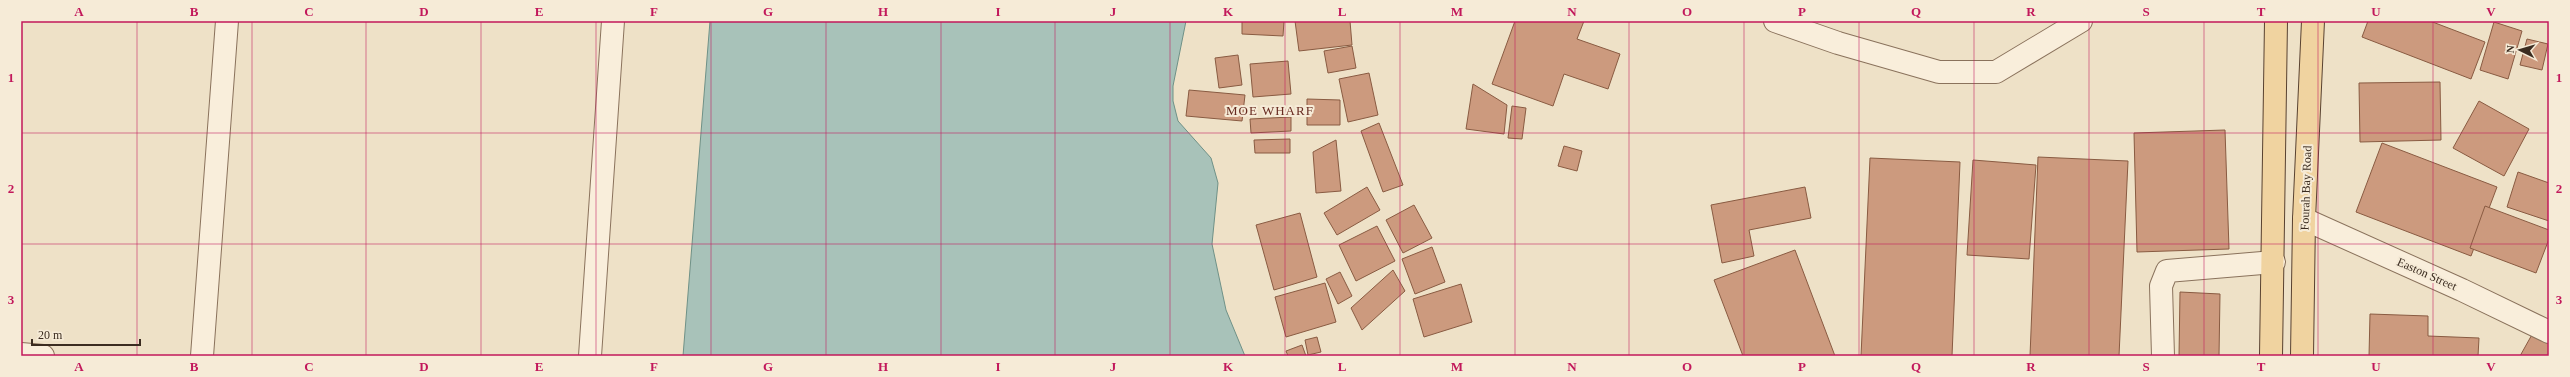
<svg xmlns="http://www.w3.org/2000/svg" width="2570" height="377" viewBox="0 0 2570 377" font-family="'Times New Roman',serif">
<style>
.water{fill:#a8c2b9;stroke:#6f9187}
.building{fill:#cc9a7e;stroke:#895b42}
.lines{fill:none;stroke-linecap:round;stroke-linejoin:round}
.minor-casing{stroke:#8a725c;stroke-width:24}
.major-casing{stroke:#584130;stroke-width:24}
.minor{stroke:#f9eedb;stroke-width:22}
.major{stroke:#f0d3a0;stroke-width:22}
.grid{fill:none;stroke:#c2185b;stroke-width:1;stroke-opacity:0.55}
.labels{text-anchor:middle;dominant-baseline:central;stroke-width:4;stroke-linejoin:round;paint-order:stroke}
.street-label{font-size:12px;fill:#3b2c20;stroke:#f6ebd7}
.neighbourhood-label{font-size:13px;letter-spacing:1px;fill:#672b20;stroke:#f6ebd7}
.neatline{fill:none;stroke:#c2185b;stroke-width:1.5}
.grid-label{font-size:13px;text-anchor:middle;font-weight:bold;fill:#c2185b}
</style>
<rect width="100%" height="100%" fill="#eee1c7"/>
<polygon class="water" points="710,21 1186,21 1173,86 1173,101 1178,121 1211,158 1218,183 1212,244 1226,310 1245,356 683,356"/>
<g class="building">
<polygon points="1242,21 1284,21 1283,36 1242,34"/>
<polygon points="1295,21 1350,21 1352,45 1299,51"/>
<polygon points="1515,21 1584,21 1577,39 1620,54 1608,89 1564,74 1553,106 1492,84"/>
<polygon points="2368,21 2430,21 2485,42 2471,79 2362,37"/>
<polygon points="2494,22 2522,31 2508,79 2480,70"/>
<polygon points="2527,39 2548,44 2542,70 2520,65"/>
<polygon points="1352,46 1356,68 1328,73 1324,51"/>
<polygon points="1238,55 1242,85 1219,88 1215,58"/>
<polygon points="1288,61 1291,94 1253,97 1250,64"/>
<polygon points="1369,73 1378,115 1348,122 1339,79"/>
<polygon points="2440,82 2441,140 2360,142 2359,83"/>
<polygon points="1473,84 1507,105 1504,134 1466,129"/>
<polygon points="1189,90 1245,95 1242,121 1186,116"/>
<polygon points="1307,99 1340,100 1340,125 1307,125"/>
<polygon points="2479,101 2529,129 2504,176 2453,148"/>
<polygon points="1512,106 1526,108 1522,139 1508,138"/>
<polygon points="1291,117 1291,131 1251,133 1250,119"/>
<polygon points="1379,123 1403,185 1383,192 1361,131"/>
<polygon points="2225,130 2229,249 2137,252 2134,133"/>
<polygon points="1290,139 1290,153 1255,153 1254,140"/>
<polygon points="1336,140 1341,191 1316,193 1313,152"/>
<polygon points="2382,143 2497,187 2471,256 2356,212"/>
<polygon points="1564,146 1582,151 1577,171 1558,166"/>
<polygon points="2038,157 2128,161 2119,356 2030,356"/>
<polygon points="1870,158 1960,162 1952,356 1861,356"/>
<polygon points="1973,160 2036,165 2029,259 1967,255"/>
<polygon points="2518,172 2549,183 2549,221 2507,207"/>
<polygon points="1367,187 1380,210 1337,235 1324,213"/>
<polygon points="1805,187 1811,218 1749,230 1754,256 1722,263 1711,205"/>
<polygon points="1414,205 1432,238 1403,253 1386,220"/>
<polygon points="2485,206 2549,230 2549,239 2536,273 2470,248"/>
<polygon points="1300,213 1317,277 1274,290 1256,225"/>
<polygon points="1377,226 1395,261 1356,281 1339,245"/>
<polygon points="1432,247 1445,282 1415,294 1402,259"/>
<polygon points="1795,250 1835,356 1743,356 1714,280"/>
<polygon points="1393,270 1405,291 1362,330 1351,308"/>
<polygon points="1340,272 1352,296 1338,304 1326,279"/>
<polygon points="1325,283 1336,322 1286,337 1275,297"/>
<polygon points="1461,284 1472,322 1424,337 1413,299"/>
<polygon points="2180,292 2220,294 2219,356 2179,356"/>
<polygon points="2370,314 2428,316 2428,336 2479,338 2478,356 2369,356"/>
<polygon points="2534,331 2549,340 2549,356 2520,356"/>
<polygon points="1317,337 1321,352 1308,355 1305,340"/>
<polygon points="1302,345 1306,356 1288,356 1286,351"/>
</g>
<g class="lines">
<defs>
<g id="minor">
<polyline points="1775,21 1838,43 1939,72 1996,72 2081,21"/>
<polyline points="2304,219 2462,290 2549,332"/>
<polyline points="21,354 43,356"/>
<polyline points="202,356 227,21"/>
<polyline points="590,356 613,21"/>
<polyline points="2163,356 2161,286 2167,271 2274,262"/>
</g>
<g id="major">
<polyline points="2271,356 2276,21"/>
<polyline points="2302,356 2304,219 2313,21"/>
</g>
</defs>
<use href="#minor" class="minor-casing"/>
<use href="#major" class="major-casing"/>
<use href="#minor" class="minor"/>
<use href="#major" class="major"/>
</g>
<path class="grid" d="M137 21V356M252 21V356M366 21V356M481 21V356M596 21V356M711 21V356M826 21V356M941 21V356M1055 21V356M1170 21V356M1285 21V356M1400 21V356M1515 21V356M1629 21V356M1744 21V356M1859 21V356M1974 21V356M2089 21V356M2204 21V356M2318 21V356M2433 21V356M21 133H2549M21 244H2549"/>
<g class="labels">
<g class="street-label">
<text transform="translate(2306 188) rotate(-88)">Fourah Bay Road</text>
<text transform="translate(2427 274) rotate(24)">Easton Street</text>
</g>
<g class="neighbourhood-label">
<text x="1270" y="110">MOE WHARF</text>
</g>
</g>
<rect width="2570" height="377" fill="none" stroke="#f6ebd7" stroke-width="44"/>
<g transform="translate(2520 50) rotate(275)" stroke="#f6ebd7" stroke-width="3" paint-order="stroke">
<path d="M0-3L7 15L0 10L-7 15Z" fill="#3b2c20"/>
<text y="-6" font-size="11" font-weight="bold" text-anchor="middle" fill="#3b2c20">N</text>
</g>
<path d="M32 339v6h108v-6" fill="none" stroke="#3b2c20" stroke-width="2"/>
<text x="38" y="339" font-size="12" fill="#3b2c20" stroke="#f6ebd7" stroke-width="3" paint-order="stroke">20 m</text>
<rect x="22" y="22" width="2526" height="333" class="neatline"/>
<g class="grid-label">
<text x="79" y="16">A</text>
<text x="194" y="16">B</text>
<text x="309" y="16">C</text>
<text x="424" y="16">D</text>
<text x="539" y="16">E</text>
<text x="654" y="16">F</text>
<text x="768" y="16">G</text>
<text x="883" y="16">H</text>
<text x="998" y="16">I</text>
<text x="1113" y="16">J</text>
<text x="1228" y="16">K</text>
<text x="1342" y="16">L</text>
<text x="1457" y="16">M</text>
<text x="1572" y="16">N</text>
<text x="1687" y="16">O</text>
<text x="1802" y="16">P</text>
<text x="1916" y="16">Q</text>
<text x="2031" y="16">R</text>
<text x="2146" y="16">S</text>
<text x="2261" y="16">T</text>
<text x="2376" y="16">U</text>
<text x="2491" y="16">V</text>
<text x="11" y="82">1</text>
<text x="2559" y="82">1</text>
<text x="11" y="193">2</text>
<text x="2559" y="193">2</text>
<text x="11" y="304">3</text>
<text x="2559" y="304">3</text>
<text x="79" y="371">A</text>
<text x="194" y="371">B</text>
<text x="309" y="371">C</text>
<text x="424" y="371">D</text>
<text x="539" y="371">E</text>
<text x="654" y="371">F</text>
<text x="768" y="371">G</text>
<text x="883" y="371">H</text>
<text x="998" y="371">I</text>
<text x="1113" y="371">J</text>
<text x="1228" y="371">K</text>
<text x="1342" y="371">L</text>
<text x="1457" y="371">M</text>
<text x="1572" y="371">N</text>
<text x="1687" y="371">O</text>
<text x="1802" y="371">P</text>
<text x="1916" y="371">Q</text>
<text x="2031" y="371">R</text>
<text x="2146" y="371">S</text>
<text x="2261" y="371">T</text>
<text x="2376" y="371">U</text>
<text x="2491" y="371">V</text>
</g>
</svg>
